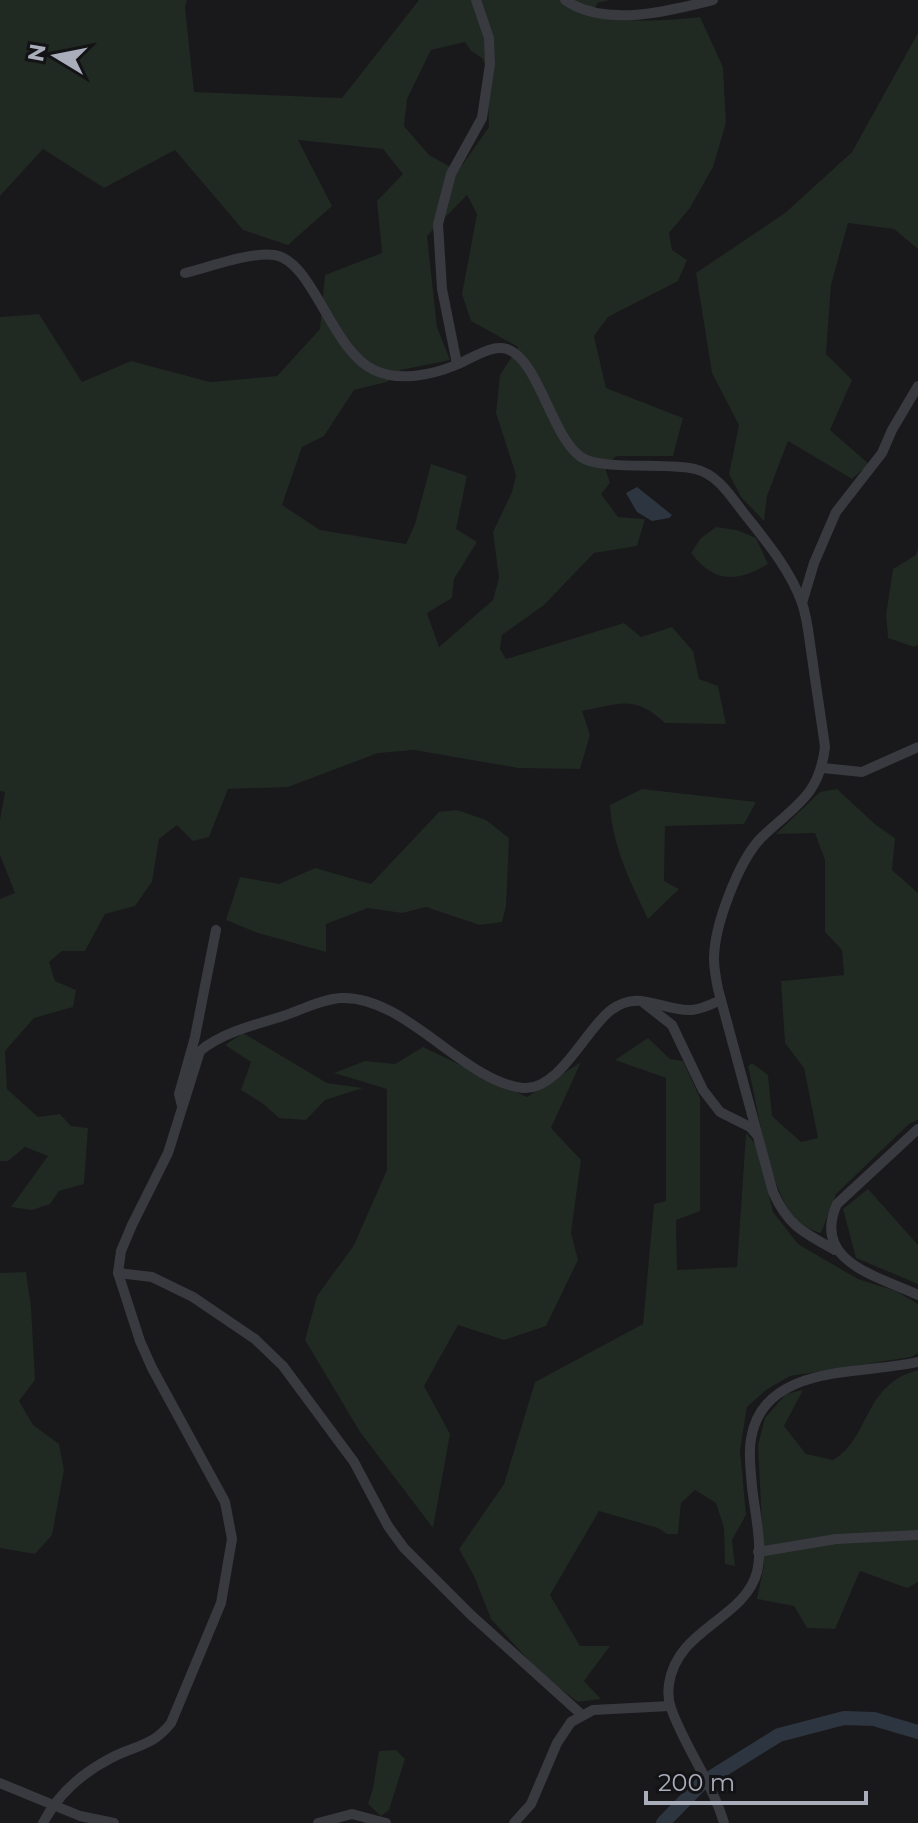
<svg xmlns="http://www.w3.org/2000/svg" width="918" height="1823" viewBox="0 0 918 1823" font-family="Montserrat,sans-serif">
<style>
.green{fill:#202922;fill-rule:evenodd}
.water{fill:#2d3640}
.lines{fill:none;stroke-linecap:round;stroke-linejoin:round}
.river{stroke:#2d3640;stroke-width:14}
.minor{stroke:#393a40;stroke-width:10}
</style>
<rect width="100%" height="100%" fill="#19181b"/>
<g class="green">
<path d="M0 0H187L185 7 194 92 342 98 419 0H610L597 3 594 17C630 22 664 21 700 17L723 67 726 123 713 167 690 208 669 233 672 250 687 260 678 281 608 317 594 336 606 388 683 418 673 456H616L605 467 610 483 601 494 618 517 645 519 637 546 594 553 544 605 502 635 500 649 506 659 624 623 641 637 672 627 693 651 699 679 718 686 726 724 665 723C634 694 620 704 582 711L590 735 580 769 518 768 414 750 378 753 288 787 228 789 209 837 193 841 177 825 159 839 152 882 135 906 105 914 85 951H62L49 962 55 981 76 990 73 1007 34 1018 5 1051 7 1089 38 1117 60 1114 71 1126 88 1128 84 1184 59 1191 50 1204 32 1210 11 1207 48 1156 25 1147 8 1161H0V899L15 893 0 855V820L5 792 0 791V317L39 314 82 382 131 361 210 382 277 376 320 329 325 275 382 253 377 201 403 174 383 149 298 140 332 206 288 245 243 230 175 150 104 188 43 149 0 196ZM465 42 471 51 482 58 487 70 489 127 458 171 429 155 404 126 407 99 431 50ZM467 195 477 214 462 294 471 321 518 347 500 375 496 413 516 475 512 492 493 532 499 578 493 600 439 647 427 613 452 598 454 579 477 542 456 529 467 476 431 464 415 524 406 544 320 530 282 505 302 447 324 436 354 390 387 382 401 370 450 360 437 327 427 236Z"/>
<polygon points="918,33 918,249 894,229 848,223 831,285 826,354 852,380 830,430 869,464 852,479 788,441 767,496 764,521 741,497 729,474 739,425 712,373 696,273 785,213 852,152"/>
<path d="M716 527 737 530 756 538 768 564C737 583 714 583 691 553L701 538Z"/>
<polygon points="918,548 918,645 914,647 888,638 886,615 893,569 916,555"/>
<path d="M642 789 756 802 744 824 665 826 664 881 679 889 648 919C631 883 612 846 610 805Z"/>
<path d="M837 789 876 825 895 838 892 870 918 893V1120L909 1124 836 1194 821 1233C809 1230 798 1223 790 1212 767 1177 758 1109 748 1066L752 1063 768 1075 772 1116 801 1142 818 1138 804 1068 785 1043 781 981 844 975 842 950 825 932V860L815 833 776 834 820 792Z"/>
<polygon points="457,810 486,820 509,838 506,907 502,922 480,925 426,907 402,913 368,908 326,924 326,952 258,933 226,920 240,877 279,884 315,868 371,884 439,812"/>
<polygon points="243,1033 327,1083 363,1088 325,1100 306,1120 279,1118 262,1103 241,1090 251,1062 225,1045"/>
<polygon points="648,1038 670,1059 683,1061 700,1098 700,1211 676,1220 677,1270 737,1267 746,1133 757,1146 773,1212 798,1244 858,1279 896,1291 918,1304 918,1353 911,1357 790,1376 766,1390 747,1407 740,1450 746,1515 732,1540 735,1566 725,1564 724,1528 716,1503 695,1490 681,1503 678,1534 667,1534 658,1528 599,1511 550,1595 580,1646 610,1646 584,1681 601,1699 578,1702 542,1675 491,1619 474,1576 459,1549 504,1484 535,1382 643,1324 654,1204 666,1201 666,1078 615,1060"/>
<polygon points="423,1047 527,1097 581,1062 551,1128 581,1160 571,1233 578,1260 546,1326 504,1340 458,1325 424,1386 450,1434 433,1528 360,1432 305,1340 317,1296 354,1245 387,1170 387,1089 334,1073 365,1061 395,1064"/>
<polygon points="868,1189 918,1245 918,1284 856,1258 843,1209"/>
<polygon points="26,1272 31,1307 35,1380 19,1401 33,1425 59,1444 64,1470 52,1535 35,1554 0,1548 0,1273"/>
<path d="M918 1370V1582L907 1588 860 1571 835 1629 807 1628 794 1606 757 1599 764 1565 758 1445 765 1418 786 1394 803 1390 784 1426 806 1454 833 1460C870 1439 863 1384 918 1370Z"/>
<polygon points="396,1750 405,1759 389,1810 381,1816 368,1804 373,1788 379,1751"/>
</g>
<polygon class="water" points="637,487 672,515 669,518 652,521 637,512 626,493"/>
<g class="lines">
<polyline class="river" points="663,1823 702,1783 779,1735 844,1718 874,1719 918,1732"/>
<g class="minor">
<path d="M565 0C604 28 670 11 713 0"/>
<path d="M185 273C210 267 249 252 274 255 313 260 331 350 374 370 399 382 432 375 456 365 471 359 491 344 507 349 539 360 551 436 581 457 600 471 667 462 695 469 717 474 730 495 743 512 765 540 790 569 802 603 808 620 809 639 812 657 816 687 821 717 825 747 819 798 793 806 760 839 738 863 714 926 714 959 714 969 716 979 718 989L773 1192C788 1226 804 1233 835 1250"/>
<polyline points="457,364 442,289 438,224 451,174 482,118 490,64 489,38 476,0"/>
<polyline points="802,603 814,563 836,512 882,453 892,430 918,386"/>
<polyline points="823,768 862,772 918,747"/>
<polyline points="644,1003 672,1025 703,1090 720,1112 750,1127 757,1135"/>
<polyline points="182,1106 179,1094 195,1037 216,930"/>
<path d="M918 1129 837 1204C811 1262 878 1276 918 1295"/>
<polyline points="118,1273 152,1277 193,1297 255,1339 283,1366 354,1462 388,1526 404,1548 471,1615 582,1715"/>
<polyline points="758,1552 836,1539 918,1535"/>
<polyline points="0,1783 80,1816 114,1823"/>
<path d="M43 1823C58 1794 82 1773 111 1758 136 1745 152 1747 171 1723L221 1603 232 1539 225 1502 152 1368 140 1341 118 1273 121 1251 132 1225 168 1153 200 1051C223 1032 255 1025 283 1016 301 1010 322 999 341 998 405 995 464 1082 523 1088 559 1091 585 1030 611 1010 640 988 662 1012 692 1010 703 1009 712 1004 721 1000"/>
<polyline points="318,1823 352,1814 386,1823"/>
<polyline points="514,1823 531,1804 557,1743 571,1722 593,1710 670,1706"/>
<path d="M724 1823C712 1782 684 1746 671 1708 668 1700 668 1691 669 1684 677 1628 744 1620 757 1572 763 1547 755 1513 752 1487 751 1471 748 1455 751 1439 763 1363 861 1375 918 1362"/>
</g>
</g>
<g transform="translate(56 56) rotate(280)" stroke="#131316" stroke-width="6" paint-order="stroke">
<path d="M0-6L14 30L0 20L-14 30Z" fill="#aaaebb"/>
<text y="-12" font-size="22" font-weight="bold" text-anchor="middle" fill="#aaaebb">N</text>
</g>
<path d="M646 1791v12h220v-12" fill="none" stroke="#aaaebb" stroke-width="4"/>
<text x="658" y="1791" font-size="24" fill="#aaaebb" stroke="#131316" stroke-width="6" paint-order="stroke">200 m</text>
</svg>
